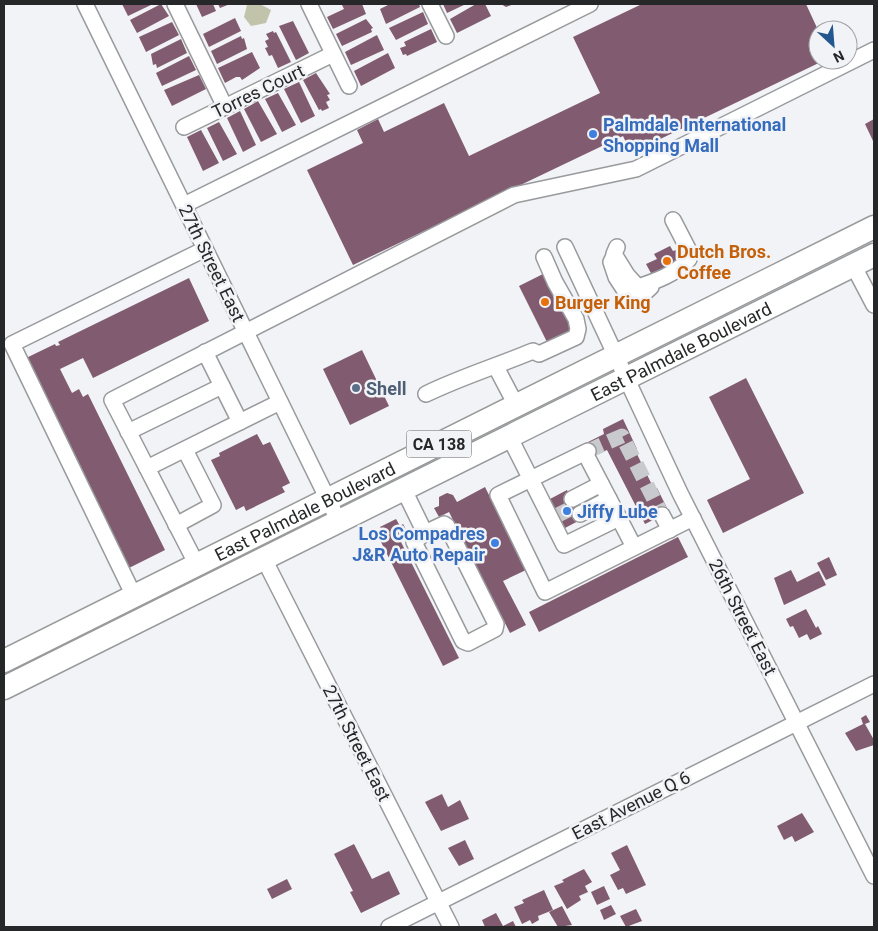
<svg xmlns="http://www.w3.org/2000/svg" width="878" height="931" viewBox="0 0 878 931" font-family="Roboto,sans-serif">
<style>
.green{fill:#c1c4ab}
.building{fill:#815b6f}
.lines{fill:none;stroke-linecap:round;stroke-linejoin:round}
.minor-tunnel{stroke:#c8cacd;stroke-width:15;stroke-dasharray:15 8;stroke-linecap:butt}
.minor-casing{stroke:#989a9c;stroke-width:18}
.highway-casing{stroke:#989a9c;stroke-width:25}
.minor{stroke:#fff;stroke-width:15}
.highway{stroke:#fff;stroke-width:22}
.shop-dot{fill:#3f7fe0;stroke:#f1f3f6;stroke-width:2}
.food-dot{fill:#e8710a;stroke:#f1f3f6;stroke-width:2}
.service-dot{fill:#5c6f8a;stroke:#f1f3f6;stroke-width:2}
.labels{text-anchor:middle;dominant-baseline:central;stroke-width:5;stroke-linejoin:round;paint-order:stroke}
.shield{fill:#f1f3f6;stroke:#636466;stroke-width:1}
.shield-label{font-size:16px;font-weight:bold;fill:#262728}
.street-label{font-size:18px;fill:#262728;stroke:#f1f3f6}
.shop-label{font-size:18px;font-weight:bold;fill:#366cbe;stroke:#f1f3f6;text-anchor:start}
.food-label{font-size:18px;font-weight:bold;fill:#c56008;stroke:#f1f3f6;text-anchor:start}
.service-label{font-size:18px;font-weight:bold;fill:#4e5e75;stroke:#f1f3f6;text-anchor:start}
</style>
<rect width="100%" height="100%" fill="#f1f3f6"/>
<polygon class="green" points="260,4 271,10 266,23 251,26 244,17 247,5"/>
<g class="building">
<polygon points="122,4 153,4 128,16"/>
<polygon points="161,4 169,16 137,33 130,20"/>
<polygon points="196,4 213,4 216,11 202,17"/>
<polygon points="218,4 230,4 220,8"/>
<polygon points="346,4 362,4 366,14 333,29 327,17 344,9 342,5"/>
<polygon points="390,4 419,4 420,7 386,24 380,9"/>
<polygon points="443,4 466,4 447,13"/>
<polygon points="476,4 485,4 491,16 457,33 450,19"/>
<polygon points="501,4 514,4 506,7"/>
<polygon points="642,4 806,4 818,30 818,60 825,60 631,153 623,136 353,265 307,170 363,143 357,130 378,119 384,132 444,103 469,156 600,93 573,37"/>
<polygon points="423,12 428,24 396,40 389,28"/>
<polygon points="235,18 241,31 209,47 203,34"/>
<polygon points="366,19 373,28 371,29 372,32 342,46 336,34"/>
<polygon points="293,21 309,53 296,60 279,26"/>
<polygon points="172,22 179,35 146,52 139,37"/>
<polygon points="431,29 437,42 407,56 406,54 403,55 400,48 406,46 404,42"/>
<polygon points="273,31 274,33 276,32 291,62 278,68 272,55 269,56 265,48 268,47 265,41 269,39 266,34"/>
<polygon points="377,35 384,50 351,65 345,52"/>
<polygon points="241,36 242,39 244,38 247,49 217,64 211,51"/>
<polygon points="181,39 187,53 157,68 156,64 153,65 151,54"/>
<polygon points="252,52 260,68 242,80 240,77 236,77 225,83 218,68"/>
<polygon points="388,53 395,68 361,86 354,71"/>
<polygon points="189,56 196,70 162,86 156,73"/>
<polygon points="316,73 330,94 327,95 330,100 326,102 329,108 322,111 321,109 319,110 303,80"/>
<polygon points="199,75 206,89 172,106 164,90"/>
<polygon points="299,82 315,116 301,123 284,89"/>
<polygon points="278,93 296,125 282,132 265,99"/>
<polygon points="258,101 277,134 261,142 244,109"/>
<polygon points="240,111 256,145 243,152 227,118"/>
<polygon points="874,119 874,143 865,124"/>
<polygon points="219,122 237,154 223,161 207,128"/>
<polygon points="201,130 219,163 203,171 187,137"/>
<polygon points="670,246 673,251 676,250 683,263 652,275 646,264 657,259 654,254"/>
<polygon points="547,272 571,319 568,321 573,331 548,344 519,286"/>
<polygon points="189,278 209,321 93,378 83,358 60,369 72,393 79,389 83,397 88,394 165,550 125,570 22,360 55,344 56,346 60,345 58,342"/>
<polygon points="362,350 389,406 350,425 323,369"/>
<polygon points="746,378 804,493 723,533 707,500 750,479 709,397"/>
<polygon points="623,419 637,449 635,450 654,489 657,488 669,512 645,524 607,450 591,457 584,444 604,434 603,429"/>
<polygon points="257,434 263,445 270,442 290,483 282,487 285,492 246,511 244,506 236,510 211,460 220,456 219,453"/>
<polygon points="485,487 526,570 503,581 526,625 510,633 449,512 439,517 434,508 439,506 439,497 447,493 453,495 457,502"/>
<polygon points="567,490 582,519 565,528 550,499"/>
<polygon points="396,519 400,526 403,524 408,533 399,538 459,658 443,666 381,542 387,539 380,527"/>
<polygon points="678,537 688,557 539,632 529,612"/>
<polygon points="829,557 837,575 826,580 817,563"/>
<polygon points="791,570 797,582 819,571 826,585 784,605 774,578"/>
<polygon points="806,609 816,628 818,626 822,634 810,640 807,634 799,638 793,626 790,627 786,619"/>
<polygon points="866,715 870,722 865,724 874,740 874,745 856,751 845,733 863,724 861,718"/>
<polygon points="442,794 448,807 460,800 469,819 441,831 425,802"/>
<polygon points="802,813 814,832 795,842 792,836 784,840 777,826"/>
<polygon points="465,840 474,859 459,866 448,848"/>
<polygon points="354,844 372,879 389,871 400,894 361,913 350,892 353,891 334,854"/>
<polygon points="627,845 646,885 626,894 623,888 618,890 610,875 620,870 611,853"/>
<polygon points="584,869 592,882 585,886 588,892 579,896 581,900 567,909 554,886 564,882 562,880"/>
<polygon points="287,879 292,889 272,899 267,889"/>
<polygon points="604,886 610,899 597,905 591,892"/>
<polygon points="544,890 553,910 538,916 539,920 532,924 530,920 522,924 514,907 524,903 522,900"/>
<polygon points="611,905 616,914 604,920 600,910"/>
<polygon points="562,906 572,925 558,927 549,912"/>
<polygon points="636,909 642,921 626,927 620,916"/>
<polygon points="496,913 503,926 513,921 516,927 485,927 482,920"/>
</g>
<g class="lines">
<g class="minor-tunnel">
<polyline points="588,451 622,436 662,515"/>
<polyline points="558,515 576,506"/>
</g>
<defs>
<g id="minor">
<polyline points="85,4 339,522"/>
<polyline points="175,4 225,107"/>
<polyline points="309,4 349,86"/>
<polyline points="430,4 446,36"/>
<polyline points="184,127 333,54"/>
<polyline points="184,205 590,4"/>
<polyline points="565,247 680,493 874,876"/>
<path d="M617 247 614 254 627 275 638 287C656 281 676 274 689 259L688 249 673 220"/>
<polyline points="613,258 611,262 616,277 629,297 640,297 651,287"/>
<polyline points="853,265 874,305"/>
<polyline points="205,352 240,422"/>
<polyline points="496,367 516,405"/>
<path d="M426 394C461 377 497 366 533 351L539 354 576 337 578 329 576 319 555 282 544 257"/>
<polyline points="128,432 222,386"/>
<polyline points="510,438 564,545 619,518 585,453"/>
<polyline points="588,451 498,495 545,592 693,518"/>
<polyline points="147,468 280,402"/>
<polyline points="404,490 425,533 414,542 463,641 468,643 495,629 496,624 447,526 444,524 425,533"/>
<polyline points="572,499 601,484"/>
<polyline points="580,514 609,499"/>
<polyline points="662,515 670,530"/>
<polyline points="619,518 634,547"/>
<polyline points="176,525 213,505 185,450"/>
<polyline points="264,559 451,927"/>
<polyline points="197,565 112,400 514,195 636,169 874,50"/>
<polyline points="134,596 12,344 205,249"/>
<polyline points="389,927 874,684"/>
</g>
<g id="highway">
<path id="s1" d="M4 661 874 227"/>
<path id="s2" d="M4 688 874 255"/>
</g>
</defs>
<use href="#minor" class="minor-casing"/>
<use href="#highway" class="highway-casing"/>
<use href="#minor" class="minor"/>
<use href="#highway" class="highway"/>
</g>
<g class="shop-dot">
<circle cx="593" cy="134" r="5"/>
<circle cx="567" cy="511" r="5"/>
<circle cx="495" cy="543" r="5"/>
</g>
<g class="food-dot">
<circle cx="667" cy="261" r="5"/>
<circle cx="545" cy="302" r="5"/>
</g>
<circle class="service-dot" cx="356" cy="388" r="5"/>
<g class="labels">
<rect class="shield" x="406.5" y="430.5" width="65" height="27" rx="4"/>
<g class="shield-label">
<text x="439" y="444">CA 138</text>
</g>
<g class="street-label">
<text transform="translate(258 91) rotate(-26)">Torres Court</text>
<text transform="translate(212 263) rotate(64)">27th Street East</text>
<text stroke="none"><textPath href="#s2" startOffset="756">East Palmdale Boulevard</textPath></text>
<text stroke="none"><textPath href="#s1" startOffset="336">East Palmdale Boulevard</textPath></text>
<text transform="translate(743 617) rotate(63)">26th Street East</text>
<text transform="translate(357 743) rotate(63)">27th Street East</text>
<text transform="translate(631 805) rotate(-27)">East Avenue Q 6</text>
</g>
<g class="shop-label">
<text x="603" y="124">Palmdale International<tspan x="603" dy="21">Shopping Mall</tspan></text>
<text x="577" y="511">Jiffy Lube</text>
<text x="485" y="533" text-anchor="end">Los Compadres<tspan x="485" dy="21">J&amp;R Auto Repair</tspan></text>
</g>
<g class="food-label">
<text x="677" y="251">Dutch Bros.<tspan x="677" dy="21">Coffee</tspan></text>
<text x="555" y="302">Burger King</text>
</g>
<g class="service-label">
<text x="366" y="388">Shell</text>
</g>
</g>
<rect width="878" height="931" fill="none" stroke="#262728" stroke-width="10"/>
<g transform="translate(833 45) rotate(154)"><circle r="24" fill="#f1f3f6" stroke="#a0a1a4"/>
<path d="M0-4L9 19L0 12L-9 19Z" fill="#22578f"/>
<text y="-8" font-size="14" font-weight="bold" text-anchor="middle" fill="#262728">N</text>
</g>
</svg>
